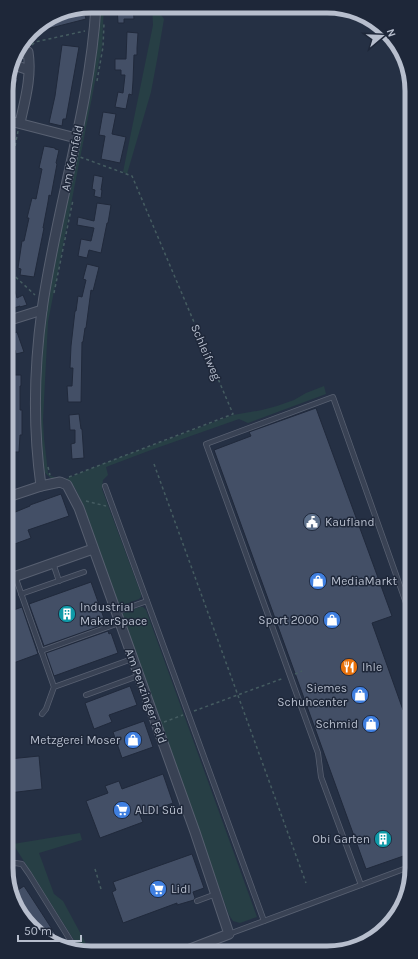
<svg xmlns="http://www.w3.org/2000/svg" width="418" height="959" viewBox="0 0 418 959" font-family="Karla,sans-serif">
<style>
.green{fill:#273f45}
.building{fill:#434f66;stroke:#20293b}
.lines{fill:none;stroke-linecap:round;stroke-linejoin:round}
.lane-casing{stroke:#586071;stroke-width:6}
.street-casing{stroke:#586071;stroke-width:11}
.path{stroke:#455c61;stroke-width:1.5;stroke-dasharray:3 3;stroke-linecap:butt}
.lane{stroke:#394254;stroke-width:4.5}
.street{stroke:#394254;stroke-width:9}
.labels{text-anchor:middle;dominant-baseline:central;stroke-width:3;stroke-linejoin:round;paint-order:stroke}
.street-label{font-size:12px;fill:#b7becd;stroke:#1e2739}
.poi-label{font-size:12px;fill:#b7becd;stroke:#1e2739;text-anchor:start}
.rim{fill:none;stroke:#b7becd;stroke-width:5}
</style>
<rect width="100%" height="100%" fill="#253044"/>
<g class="green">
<polygon points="101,6 104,6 102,46 48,322 43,420 44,438 48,473 51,476 60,479 59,480 51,478 45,473 42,457 40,425 40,371 46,303 78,139 94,70 99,29"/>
<polygon points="152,6 160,6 159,12 164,19 157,60 151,92 127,174 123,172 153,25"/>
<polygon points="324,386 326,394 248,423 239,419 151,450 106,467 108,475 103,480 102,489 141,594 141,597 139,599 118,607 79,496 75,488 66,479 100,465 233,415 262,410 277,406 294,400 306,393"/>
<polygon points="140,607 143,607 146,610 257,917 240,923 233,921 229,915 121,614"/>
<polygon points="80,833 82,840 39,853 54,894 63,901 90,951 81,951 13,844"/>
</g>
<g class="building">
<polygon points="117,6 133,6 134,19 124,19 124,23 118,23"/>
<polygon points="83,8 86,19 31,33 35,27 59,12"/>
<polygon points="127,32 138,33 137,48 137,55 134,55 133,81 132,95 129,94 126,109 115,107 118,92 123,93 125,75 121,75 121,70 115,70 115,59 126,59"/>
<polygon points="62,45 79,47 66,119 63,119 62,126 49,123 55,96"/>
<polygon points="10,77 18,79 9,113 6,113 6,86 9,87"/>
<polygon points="103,112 116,114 112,134 126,137 120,163 101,159 105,136 99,135"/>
<polygon points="44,146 55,148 55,149 59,150 56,163 57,164 51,196 49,195 48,202 43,228 44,228 34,277 20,275 21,269 18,268 22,241 24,241 29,218 27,218 32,198 36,199 42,169 39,168"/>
<polygon points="94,175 103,177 101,190 102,190 101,198 94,196 95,190 92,189"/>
<polygon points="97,203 111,205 108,223 107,223 101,253 89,250 87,258 78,256 81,239 91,241 94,228 77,225 78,217 94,221"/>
<polygon points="87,264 99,267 93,291 91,290 86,328 85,328 83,342 82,342 81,402 68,402 67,386 72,386 73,368 70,368 71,346 75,311 76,311 78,296 82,297 86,280 83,279"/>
<polygon points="15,291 17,298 23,295 27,305 20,307 20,306 7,310 7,294"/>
<polygon points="17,332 24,352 16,354 15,350 7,353 7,336"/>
<polygon points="13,375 21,375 21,386 20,386 20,410 22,410 22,435 20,435 19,452 9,452 8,435 7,435 7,386 13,386"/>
<polygon points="316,408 392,616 372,623 403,710 408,708 411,718 412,853 366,869 214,450 251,436 249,432"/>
<polygon points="79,414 81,429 82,429 84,458 72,459 71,444 75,443 75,430 70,430 69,415"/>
<polygon points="61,494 69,516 28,530 31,538 12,545 8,534 8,515 30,506 30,505"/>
<polygon points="91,582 106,624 44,646 29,604"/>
<polygon points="22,607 38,654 8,665 8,612"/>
<polygon points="108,631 109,634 111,633 118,653 54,676 46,653"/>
<polygon points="130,686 137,705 109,715 112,722 94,729 85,703"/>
<polygon points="144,721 153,747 122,758 113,732"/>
<polygon points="39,756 42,789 9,793 9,759"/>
<polygon points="163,774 173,803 140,815 143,822 100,838 86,801 108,793 105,786 119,781 122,789"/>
<polygon points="192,854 204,888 193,892 195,898 194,900 177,905 177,903 123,923 112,892 116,890 113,882"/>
<polygon points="24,886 63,946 35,932 12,894"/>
</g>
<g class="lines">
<defs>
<g id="lane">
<polyline points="105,486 264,921"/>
<polyline points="53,563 59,581"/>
<polyline points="15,576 54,687"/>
<polyline points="21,594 84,572"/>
<polyline points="116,612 147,601"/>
<polyline points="41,651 119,623"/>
<polyline points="86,695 138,676"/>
<polyline points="42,714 46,709 54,687 132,659"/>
<polyline points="9,866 15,863 22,864 29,874 77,951"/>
<polyline points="361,885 321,777 318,753 206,444 333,397 411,617"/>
<polyline points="197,901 216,894"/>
<polyline points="229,934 412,866"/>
<polyline points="126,950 126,951"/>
</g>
<g id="street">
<polyline points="6,120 76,138"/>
<path d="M20 123C25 100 32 76 28 52L15 55 17 66 29 70"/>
<polyline points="7,321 42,310"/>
<path d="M41 486C33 428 34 368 42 310 56 208 90 109 96 6"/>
<polyline points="8,497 41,486 60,482 67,485 79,508 195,832 229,934 185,951"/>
<polyline points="8,579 93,549"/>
</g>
</defs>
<use href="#lane" class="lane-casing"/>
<use href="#street" class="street-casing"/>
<g class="path">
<polyline points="32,45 35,42 85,31"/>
<polyline points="97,81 103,47 104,23"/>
<polyline points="7,187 18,131"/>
<polyline points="7,269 35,295"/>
<polyline points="54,293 73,200"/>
<polyline points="154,464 306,883"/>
<polyline points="48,467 50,475"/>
<polyline points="69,477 233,414 132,176 80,157"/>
<polyline points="86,501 106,506"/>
<polyline points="295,674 302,671"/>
<polyline points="194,711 284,678"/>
<polyline points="164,722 183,715"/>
<polyline points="95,869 101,889"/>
</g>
<use href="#lane" class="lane"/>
<use href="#street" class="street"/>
</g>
<defs>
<symbol id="civic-disc" viewBox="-11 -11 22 22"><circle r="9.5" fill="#5c6f8a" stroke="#1e2739"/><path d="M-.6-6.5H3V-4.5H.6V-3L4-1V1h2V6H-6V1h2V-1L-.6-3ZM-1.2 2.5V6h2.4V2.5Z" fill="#fff"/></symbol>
<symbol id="shop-disc" viewBox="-11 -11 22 22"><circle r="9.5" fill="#3f7fe0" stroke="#1e2739"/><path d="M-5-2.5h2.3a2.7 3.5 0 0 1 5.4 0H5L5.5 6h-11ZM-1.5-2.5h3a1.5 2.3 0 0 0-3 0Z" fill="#fff"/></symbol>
<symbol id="building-disc" viewBox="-11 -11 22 22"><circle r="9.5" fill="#0f9aa8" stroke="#1e2739"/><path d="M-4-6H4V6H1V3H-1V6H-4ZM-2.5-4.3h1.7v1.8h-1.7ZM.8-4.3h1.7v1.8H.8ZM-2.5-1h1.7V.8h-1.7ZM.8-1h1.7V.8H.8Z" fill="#fff"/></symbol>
<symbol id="restaurant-disc" viewBox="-11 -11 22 22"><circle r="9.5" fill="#e8710a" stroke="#1e2739"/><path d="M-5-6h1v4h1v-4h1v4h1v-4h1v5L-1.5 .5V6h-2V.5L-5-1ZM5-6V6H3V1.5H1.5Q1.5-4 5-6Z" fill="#fff"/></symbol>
<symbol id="supermarket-disc" viewBox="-11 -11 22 22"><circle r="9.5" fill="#3f7fe0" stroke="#1e2739"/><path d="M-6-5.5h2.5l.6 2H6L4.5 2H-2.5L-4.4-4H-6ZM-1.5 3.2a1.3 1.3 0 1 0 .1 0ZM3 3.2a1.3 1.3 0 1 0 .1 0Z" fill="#fff"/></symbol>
</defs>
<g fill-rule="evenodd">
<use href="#civic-disc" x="302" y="512" width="20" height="20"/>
<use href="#shop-disc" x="308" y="571" width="20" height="20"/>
<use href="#building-disc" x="57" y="604" width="20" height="20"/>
<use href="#shop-disc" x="322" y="610" width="20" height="20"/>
<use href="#restaurant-disc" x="339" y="657" width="20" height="20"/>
<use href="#shop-disc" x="350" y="685" width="20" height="20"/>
<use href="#shop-disc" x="361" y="714" width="20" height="20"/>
<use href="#shop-disc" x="123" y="730" width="20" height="20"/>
<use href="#supermarket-disc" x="112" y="800" width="20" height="20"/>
<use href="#building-disc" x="373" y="829" width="20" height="20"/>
<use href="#supermarket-disc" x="148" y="879" width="20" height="20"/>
</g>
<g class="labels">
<g class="street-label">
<text transform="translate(72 158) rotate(-78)">Am Kornfeld</text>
<text transform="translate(206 352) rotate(67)">Schleifweg</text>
<text transform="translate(146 696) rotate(70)">Am Penzinger Feld</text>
</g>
<g class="poi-label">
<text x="325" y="522">Kaufland</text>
<text x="331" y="581">MediaMarkt</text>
<text x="80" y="607">Industrial<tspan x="80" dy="14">MakerSpace</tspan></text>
<text x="319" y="620" text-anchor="end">Sport 2000</text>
<text x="362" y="667">Ihle</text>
<text x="347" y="688" text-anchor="end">Siemes<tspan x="347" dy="14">Schuhcenter</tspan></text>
<text x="358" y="724" text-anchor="end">Schmid</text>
<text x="120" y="740" text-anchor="end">Metzgerei Moser</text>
<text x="135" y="810">ALDI Süd</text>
<text x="370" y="839" text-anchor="end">Obi Garten</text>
<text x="171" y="889">Lidl</text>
</g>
</g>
<path d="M0 0H418V959H0ZM91 13H327A78 78 0 0 1 405 91V868A78 78 0 0 1 327 946H91A78 78 0 0 1 13 868V91A78 78 0 0 1 91 13Z" fill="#1e2739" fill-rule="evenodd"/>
<path class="rim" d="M91 13H327A78 78 0 0 1 405 91V868A78 78 0 0 1 327 946H91A78 78 0 0 1 13 868V91A78 78 0 0 1 91 13Z"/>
<g transform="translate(382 36) rotate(71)" stroke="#1e2739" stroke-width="3" paint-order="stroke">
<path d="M0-3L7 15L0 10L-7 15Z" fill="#b7becd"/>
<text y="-6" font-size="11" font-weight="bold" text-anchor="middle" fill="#b7becd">N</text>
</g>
<path d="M18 935v6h63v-6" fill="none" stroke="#b7becd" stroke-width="2"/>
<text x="24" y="935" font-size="12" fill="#b7becd" stroke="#1e2739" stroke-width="3" paint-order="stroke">50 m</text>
</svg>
